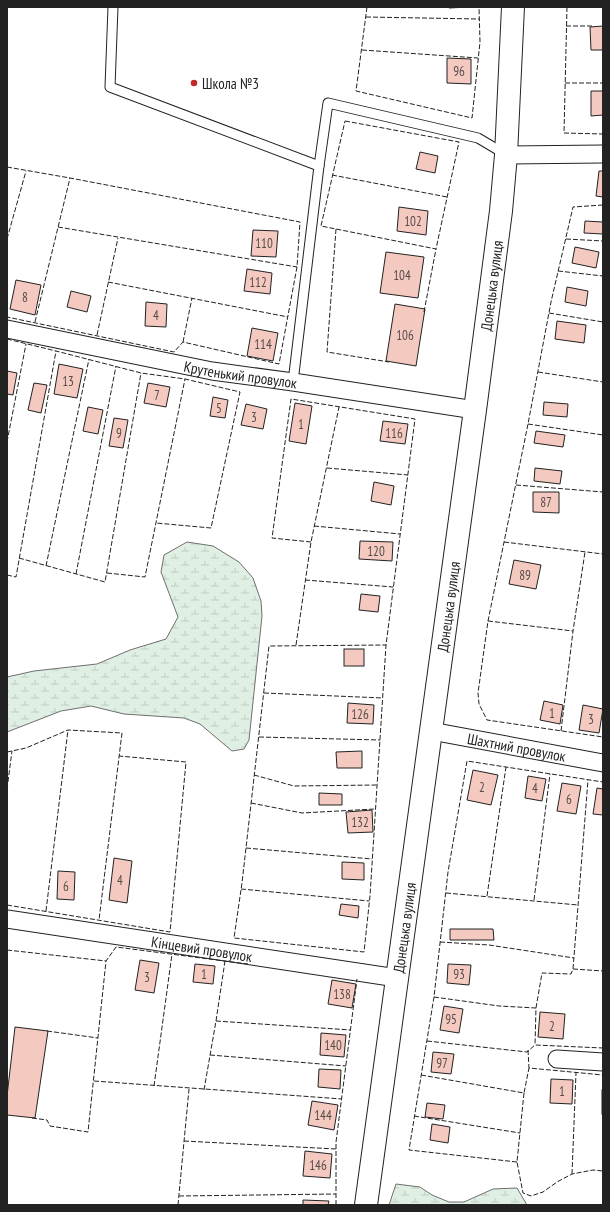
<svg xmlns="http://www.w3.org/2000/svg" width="610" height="1212" viewBox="0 0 610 1212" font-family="'PT Sans Narrow',sans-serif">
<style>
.wetland{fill:url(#wetland-marsh);stroke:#6f6f6f}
.building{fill:#f3c9c0;stroke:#222}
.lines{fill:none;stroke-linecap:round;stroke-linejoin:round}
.lane-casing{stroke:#222;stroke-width:11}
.street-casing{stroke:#222;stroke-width:19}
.primary-casing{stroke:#222;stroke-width:24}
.lane{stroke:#fff;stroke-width:9}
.street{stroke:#fff;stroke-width:17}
.primary{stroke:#fff;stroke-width:22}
.fence{stroke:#222;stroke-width:1;stroke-dasharray:5 2;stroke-linecap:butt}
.poi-dot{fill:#c62828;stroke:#fff;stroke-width:1.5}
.labels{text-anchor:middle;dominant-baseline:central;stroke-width:3;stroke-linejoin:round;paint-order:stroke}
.number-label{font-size:13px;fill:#564c4a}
.poi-label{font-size:15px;fill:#222;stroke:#fff;text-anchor:start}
.street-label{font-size:15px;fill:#222;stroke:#fff}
</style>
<defs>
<pattern id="wetland-marsh" width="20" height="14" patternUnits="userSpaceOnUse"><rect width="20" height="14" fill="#e0efe3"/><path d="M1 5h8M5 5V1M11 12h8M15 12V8" fill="none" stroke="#c0cdc2"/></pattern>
</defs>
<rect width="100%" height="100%" fill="#fff"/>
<g class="wetland">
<polygon points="187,542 213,546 239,562 253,578 261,601 262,616 249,740 244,749 232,751 200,724 184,718 124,714 91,706 61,711 7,732 7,677 34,671 97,664 130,650 166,639 178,617 161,572 164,555"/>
<polygon points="396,1184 420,1187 432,1195 449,1202 464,1202 493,1189 517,1188 527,1205 389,1205"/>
</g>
<g class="building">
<polygon points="449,7 469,7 449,8"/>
<polygon points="603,26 603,50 591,50 590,27"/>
<polygon points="447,58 471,59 471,84 447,83"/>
<polygon points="591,91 603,91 603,115 591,116"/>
<polygon points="420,152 438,156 435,173 416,169"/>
<polygon points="599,171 603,171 603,197 596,196"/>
<polygon points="399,207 428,211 426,235 397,231"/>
<polygon points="585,221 603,222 603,234 584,233"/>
<polygon points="253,230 278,231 276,257 251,256"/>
<polygon points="575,247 599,252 596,268 572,263"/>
<polygon points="386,252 424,257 418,298 380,293"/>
<polygon points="247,269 272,273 270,294 244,291"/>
<polygon points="16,280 41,285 35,315 10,309"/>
<polygon points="567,287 588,291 586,306 565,302"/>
<polygon points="71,291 91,296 87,312 67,307"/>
<polygon points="146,302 167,304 166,327 145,326"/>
<polygon points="395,304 425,309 416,366 386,361"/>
<polygon points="557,321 586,325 584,343 555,339"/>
<polygon points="252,328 278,333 273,361 247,356"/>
<polygon points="59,364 83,369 77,398 54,394"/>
<polygon points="7,371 17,373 13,395 7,394"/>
<polygon points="34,383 47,385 41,413 28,410"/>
<polygon points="148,383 170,387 166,407 144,403"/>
<polygon points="213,397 228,400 225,418 210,416"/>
<polygon points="544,402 568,404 567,417 543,415"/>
<polygon points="295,403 312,406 306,444 289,441"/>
<polygon points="246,404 267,409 263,429 241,425"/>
<polygon points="88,407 103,410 98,434 83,431"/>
<polygon points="114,418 128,420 123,448 109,446"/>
<polygon points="383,421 408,424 405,444 380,441"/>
<polygon points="536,431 565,435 563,447 534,443"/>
<polygon points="535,468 562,471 560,484 534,481"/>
<polygon points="374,482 394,486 391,505 371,501"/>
<polygon points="533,492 559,492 559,513 533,512"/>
<polygon points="360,541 393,542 392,561 359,559"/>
<polygon points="514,560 541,565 536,589 509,584"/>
<polygon points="361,594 380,596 378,612 359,610"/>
<rect x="344" y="649" width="20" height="17"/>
<polygon points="544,701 563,705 560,724 540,720"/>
<polygon points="348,703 374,705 373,724 347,723"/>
<polygon points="583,705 603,709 599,733 579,730"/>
<polygon points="362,751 362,768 337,768 336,752"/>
<polygon points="473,770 498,775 491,805 467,800"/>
<polygon points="528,776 546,779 542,801 525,798"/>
<polygon points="562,783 581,786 576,814 557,811"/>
<polygon points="597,788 603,789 603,815 593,814"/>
<polygon points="319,793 342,794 342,805 319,805"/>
<polygon points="372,810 373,832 348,833 346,812"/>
<polygon points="114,858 132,861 127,903 109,900"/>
<polygon points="342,862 364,863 364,880 342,879"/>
<polygon points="58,871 75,872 74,900 57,899"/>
<polygon points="341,904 359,906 358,918 339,915"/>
<polygon points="450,929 493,929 494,940 450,940"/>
<polygon points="140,960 159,963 154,993 135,990"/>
<polygon points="195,964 215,966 213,984 193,982"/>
<polygon points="448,964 471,965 469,985 447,983"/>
<polygon points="332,980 356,984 352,1008 328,1004"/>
<polygon points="444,1006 463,1009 459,1033 440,1030"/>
<polygon points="540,1012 565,1014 563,1039 538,1037"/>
<polygon points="15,1027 48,1031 35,1118 7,1115 7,1096"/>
<polygon points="321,1033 346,1035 344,1057 320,1055"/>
<polygon points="433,1052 454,1054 451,1074 431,1072"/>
<polygon points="319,1069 341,1070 340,1089 318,1087"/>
<polygon points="551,1079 573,1080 572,1104 550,1103"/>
<rect x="602" y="1090" width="1" height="24"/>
<polygon points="312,1101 338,1105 334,1130 308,1125"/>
<polygon points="427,1103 445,1105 443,1119 425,1117"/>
<polygon points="432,1124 450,1127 448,1143 430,1140"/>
<polygon points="305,1151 332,1154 330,1178 303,1176"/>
<polygon points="303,1200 329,1201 328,1205 303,1205"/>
</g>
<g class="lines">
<defs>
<g id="lane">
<polyline points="113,7 110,87 319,166 293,382"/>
<polyline points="319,166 328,103 478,138 505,154"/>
</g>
<g id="street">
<polyline points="506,155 603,154"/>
<path id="s1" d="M7 329 212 371 293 382 475 410"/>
<path id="s2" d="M431 731 603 763"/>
<path id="s3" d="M7 919 397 978"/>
<polyline points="557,1059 603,1062"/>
</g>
<g id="primary">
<path id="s4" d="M366 1205 475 410 501 211 506 155 513 7"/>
</g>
</defs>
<use href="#lane" class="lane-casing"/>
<use href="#street" class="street-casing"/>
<use href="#primary" class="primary-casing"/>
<use href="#lane" class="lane"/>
<use href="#street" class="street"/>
<use href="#primary" class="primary"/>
<g class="fence">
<polyline points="367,7 356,91 472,118 480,42 479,7"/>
<polyline points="567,7 564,133 603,134"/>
<polyline points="366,17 479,19"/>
<polyline points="566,26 594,26"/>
<polyline points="362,50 478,58"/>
<polyline points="565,83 603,83"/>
<polygon points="345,121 459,142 436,249 321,226"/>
<polyline points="7,167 70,178 300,222 297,267 279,364 183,342 174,352 7,317"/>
<polyline points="332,175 447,197"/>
<polyline points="603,205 573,207 551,302 528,424 488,621 478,693 479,704 487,720 603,737"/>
<polyline points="58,227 297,267"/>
<polyline points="336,229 327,352 389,362"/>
<polyline points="7,239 26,171"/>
<polyline points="566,239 603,241"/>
<polyline points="558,271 603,276"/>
<polyline points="108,282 288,317"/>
<polyline points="424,312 436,249"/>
<polyline points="549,313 603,322"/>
<polyline points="35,322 70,178"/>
<polyline points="97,335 118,238"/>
<polyline points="7,339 56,351 141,373 185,379 240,392 211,528 156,523"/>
<polyline points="183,342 192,298"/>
<polyline points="538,372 603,382"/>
<polyline points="528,424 603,435"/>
<polyline points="7,442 26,344"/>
<polyline points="327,468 408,475"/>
<polyline points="516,485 603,492"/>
<polyline points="314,526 400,534"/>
<polyline points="311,542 272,538 291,399 415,419 386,645 370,896 364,952 234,938 242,883 269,646 386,645"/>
<polyline points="504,542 603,554"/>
<polyline points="19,558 105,582 141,373"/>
<polyline points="46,566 89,359"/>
<polyline points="107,573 145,577 185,379"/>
<polyline points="76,574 116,366"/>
<polyline points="7,575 16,577 56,351"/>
<polyline points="305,580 393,587"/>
<polyline points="488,621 573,631"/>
<polyline points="296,645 311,542 339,407"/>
<polyline points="264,693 383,698"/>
<polyline points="561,731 573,631 585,552"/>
<polyline points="259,737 380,740"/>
<polyline points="7,752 26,748 68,730 122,733 99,920"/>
<polyline points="254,775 294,786 377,785"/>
<polyline points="7,789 12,751"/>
<polyline points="251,803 302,813 375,809"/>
<polyline points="246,848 372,859"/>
<polyline points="241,889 369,901"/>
<polyline points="446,893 578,905"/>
<polyline points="487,896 506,767"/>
<polyline points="534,900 550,774"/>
<polyline points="7,905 170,932 186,762 119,756"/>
<polyline points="46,911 68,730"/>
<polyline points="440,942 489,945 574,958"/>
<polyline points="7,950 106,961"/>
<polyline points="573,969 603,971"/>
<polyline points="434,997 499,1006 536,1008 535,1045"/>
<polyline points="536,1008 542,973 571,974 573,969 588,780"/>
<polyline points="216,1021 225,961"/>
<polyline points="47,1031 98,1038"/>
<polyline points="427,1041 527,1052 535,1045 603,1048"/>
<polyline points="528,1050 529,1068 603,1075"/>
<polyline points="210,1055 346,1066"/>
<polyline points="421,1075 524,1093 529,1068"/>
<polyline points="94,1081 342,1099"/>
<polyline points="154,1086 172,954"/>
<polyline points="204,1090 216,1021 351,1030"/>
<polyline points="524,1093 517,1162 523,1193 531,1196 543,1192 557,1182 572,1174 593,1170 603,1171"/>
<polyline points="414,1116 520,1133"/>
<polyline points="32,1118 47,1120 50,1126 88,1132 106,961 116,947 248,964"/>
<polyline points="184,1141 336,1149"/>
<polyline points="517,1162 409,1150 434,997 448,872 467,761 603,782"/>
<polyline points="572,1174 576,1073"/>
<polyline points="179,1196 336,1194"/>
<polyline points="178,1205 189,1089"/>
<polyline points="336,1205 336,1142 357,979"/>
<polyline points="601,1205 603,1204"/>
</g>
</g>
<circle class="poi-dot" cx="194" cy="83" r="4"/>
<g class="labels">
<g class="number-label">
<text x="459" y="71">96</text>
<text x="413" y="221">102</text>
<text x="264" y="243">110</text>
<text x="402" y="275">104</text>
<text x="258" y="282">112</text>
<text x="25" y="297">8</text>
<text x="156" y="315">4</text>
<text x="405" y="335">106</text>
<text x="263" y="344">114</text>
<text x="68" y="381">13</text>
<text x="157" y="395">7</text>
<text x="219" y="408">5</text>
<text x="254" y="417">3</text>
<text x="301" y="424">1</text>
<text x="119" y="433">9</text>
<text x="394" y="433">116</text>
<text x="546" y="502">87</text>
<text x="376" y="551">120</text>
<text x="525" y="575">89</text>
<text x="552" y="713">1</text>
<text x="360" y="714">126</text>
<text x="591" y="719">3</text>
<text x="482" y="787">2</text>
<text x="535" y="788">4</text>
<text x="569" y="799">6</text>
<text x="360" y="822">132</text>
<text x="120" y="880">4</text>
<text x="66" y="886">6</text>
<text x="204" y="974">1</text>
<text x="459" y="974">93</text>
<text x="147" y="977">3</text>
<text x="342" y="994">138</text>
<text x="451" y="1019">95</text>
<text x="552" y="1026">2</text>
<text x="333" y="1045">140</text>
<text x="442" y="1063">97</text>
<text x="562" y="1091">1</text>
<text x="323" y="1115">144</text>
<text x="318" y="1165">146</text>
</g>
<g class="poi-label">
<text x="202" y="83">Школа №3</text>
</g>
<g class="street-label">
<text stroke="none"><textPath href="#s4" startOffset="928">Донецька вулиця</textPath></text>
<text stroke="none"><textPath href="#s1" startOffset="238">Крутенький провулок</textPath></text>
<text stroke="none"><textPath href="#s4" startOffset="604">Донецька вулиця</textPath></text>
<text stroke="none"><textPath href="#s2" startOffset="87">Шахтний провулок</textPath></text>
<text stroke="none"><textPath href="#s4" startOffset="280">Донецька вулиця</textPath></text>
<text stroke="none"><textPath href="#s3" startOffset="197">Кінцевий провулок</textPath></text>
</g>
</g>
<rect width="610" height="1212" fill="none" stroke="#222222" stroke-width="16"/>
</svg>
